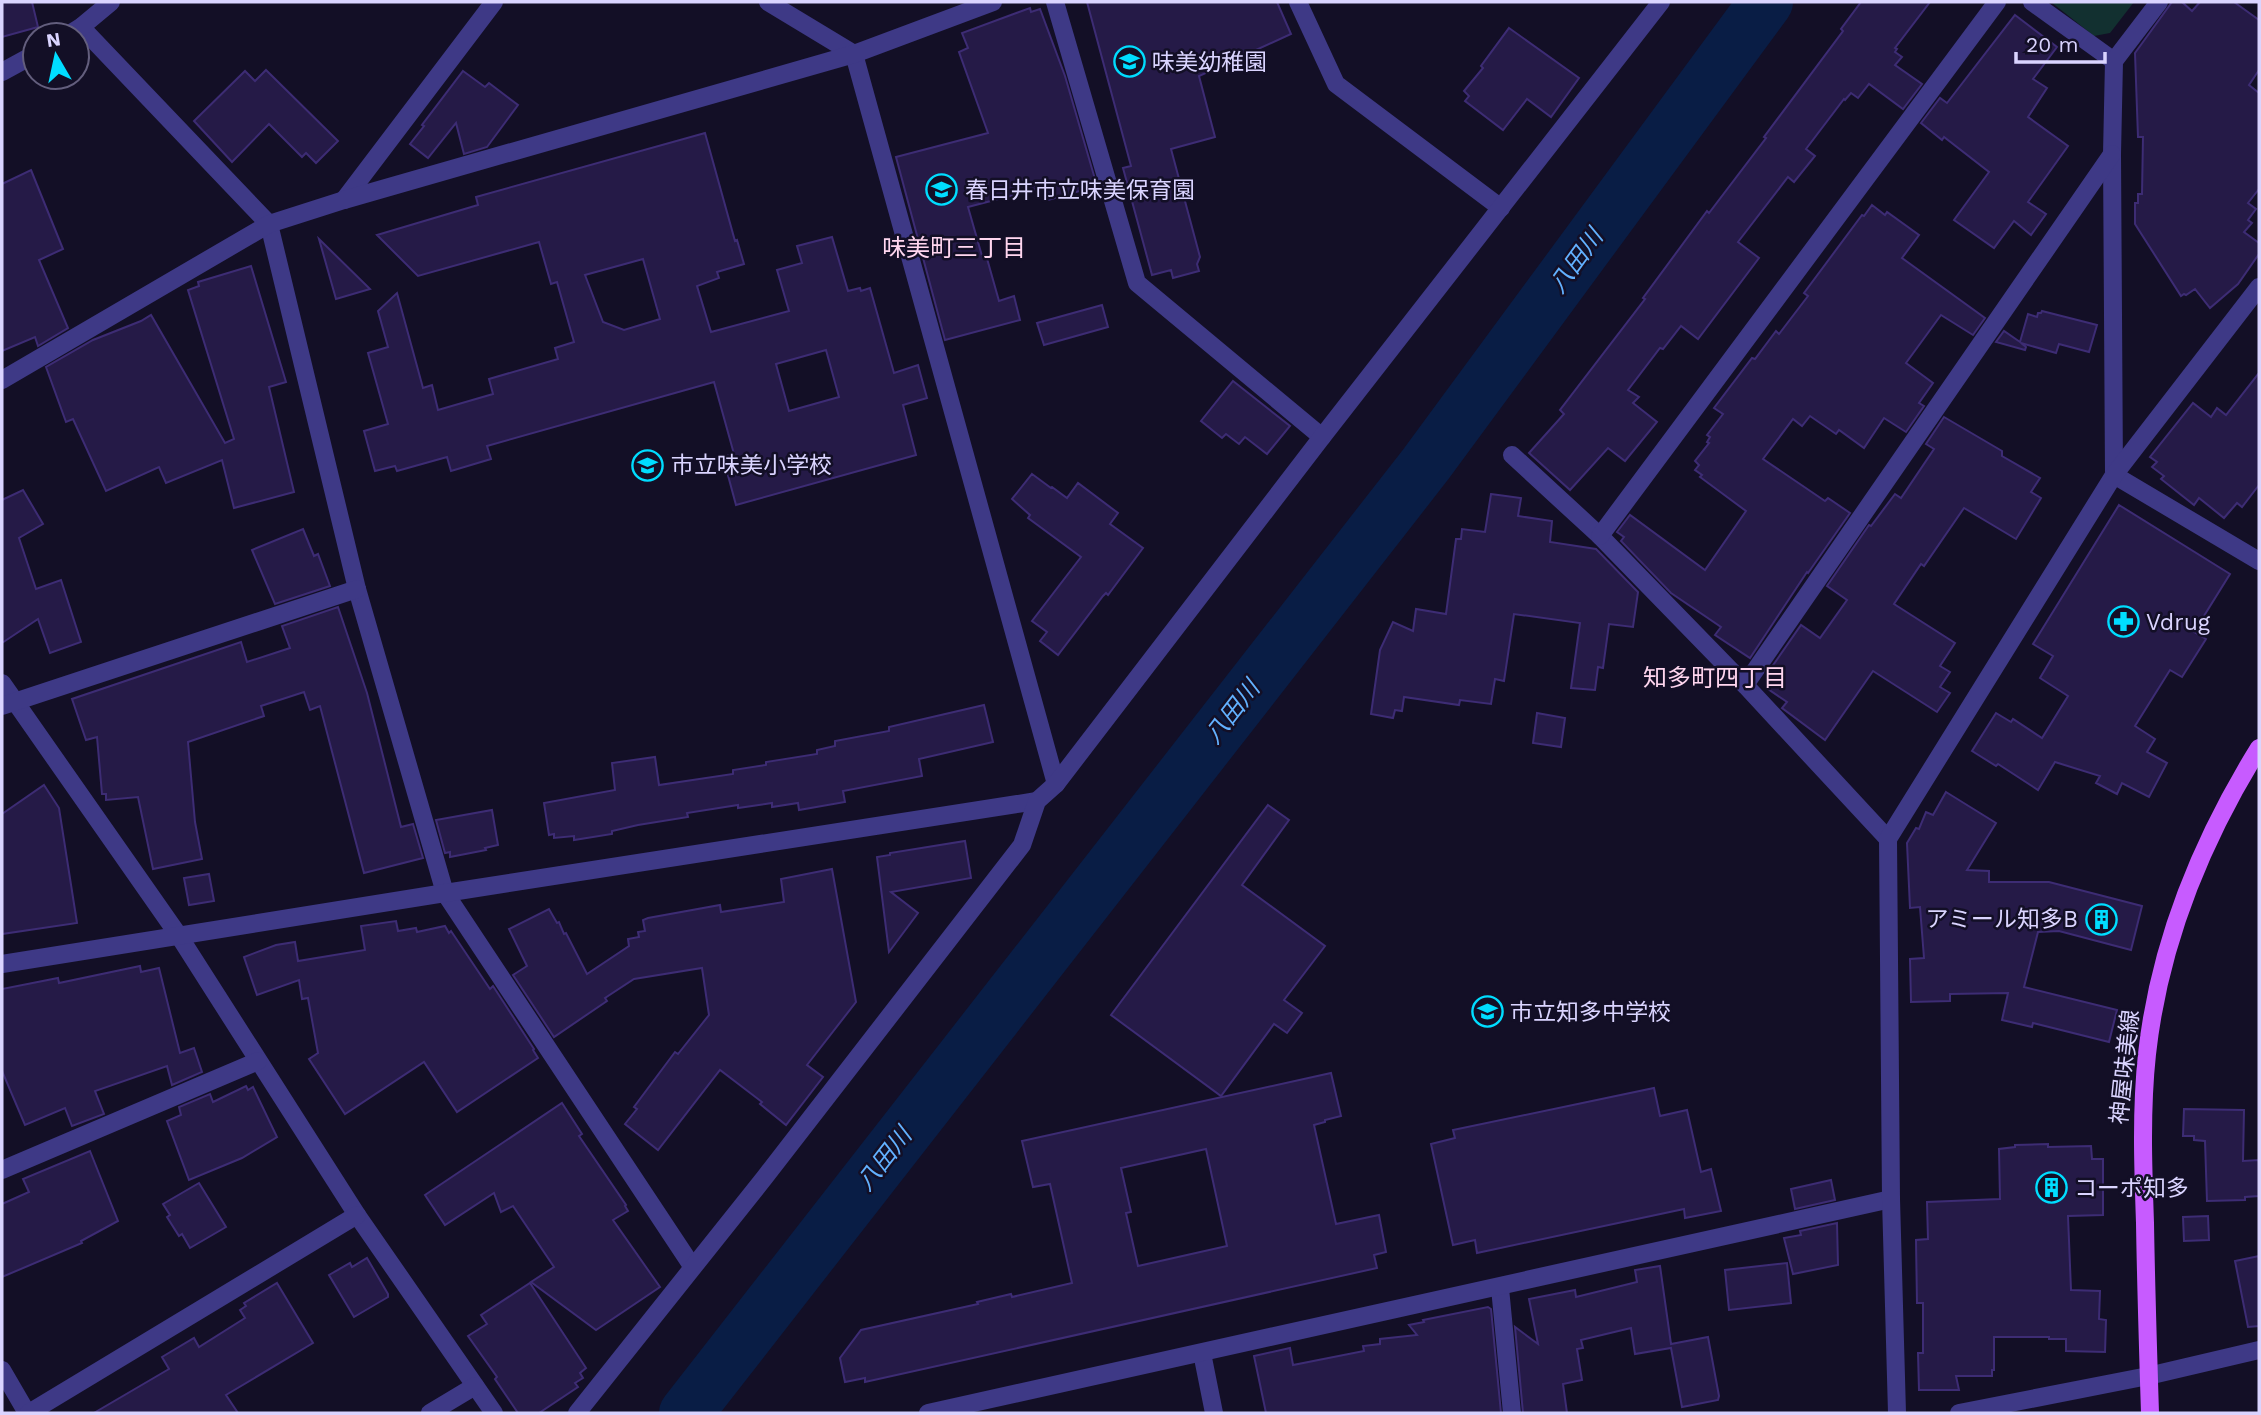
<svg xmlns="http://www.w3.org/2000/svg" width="2261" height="1415" viewBox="0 0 2261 1415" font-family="'Work Sans','Noto Sans JP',sans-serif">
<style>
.green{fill:#123030}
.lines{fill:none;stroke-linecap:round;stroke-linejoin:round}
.river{stroke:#091d45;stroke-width:54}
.building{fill:#251a47;stroke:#3d2c74;stroke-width:2;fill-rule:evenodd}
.minor{stroke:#3e3986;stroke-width:18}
.major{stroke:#c75bff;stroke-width:18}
.labels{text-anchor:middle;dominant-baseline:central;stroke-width:5;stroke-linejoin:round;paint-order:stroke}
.poi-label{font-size:23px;fill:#dad4ff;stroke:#130f26;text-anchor:start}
.street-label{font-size:23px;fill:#dad4ff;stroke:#130f26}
.neighbourhood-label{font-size:24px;fill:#ffd6ef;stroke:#130f26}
.water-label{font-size:24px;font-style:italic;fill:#62b1ff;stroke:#130f26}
</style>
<rect width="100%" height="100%" fill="#130f26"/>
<polygon class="green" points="2051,2 2134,2 2110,33 2094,36"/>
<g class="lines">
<polyline class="river" points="686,1413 1426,464 1766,2"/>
</g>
<g class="building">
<polygon points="2,2 32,2 38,27 2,37"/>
<polygon points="1087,2 1277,2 1291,34 1199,76 1215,137 1171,149 1200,257 1197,264 1199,271 1173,278 1171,270 1152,275 1123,168 1131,166"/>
<polygon points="1861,2 1930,2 1895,48 1897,49 1895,52 1902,57 1895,65 1922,84 1903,109 1869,84 1858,98 1851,93 1845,100 1844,99 1806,149 1815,156 1794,182 1788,177 1738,242 1759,258 1698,339 1681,326 1663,349 1660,348 1628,390 1639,397 1633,403 1657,422 1625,461 1608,448 1570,490 1529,453 1564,414 1560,410 1645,299 1643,298 1707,211 1709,213 1766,138 1764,137 1843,31 1841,29"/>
<polygon points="2172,2 2182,2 2192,11 2200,2 2234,2 2259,20 2259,70 2249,85 2259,93 2259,189 2248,203 2256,209 2248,220 2252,223 2244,232 2259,243 2259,254 2238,284 2210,308 2195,289 2186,295 2184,294 2181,296 2135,224 2135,203 2138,203 2138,194 2142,194 2143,137 2138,137 2135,53"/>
<polygon points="1030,8 1031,12 1040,9 1065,76 1097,186 1048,200 1044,187 968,207 982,256 986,255 999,301 1014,296 1020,320 945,340 896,157 988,133 959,52 968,48 962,33"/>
<polygon points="2015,15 2057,47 2033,79 2047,88 2028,117 2068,146 2028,202 2046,214 2031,235 2014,221 1994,248 1954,220 1989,172 1944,137 1942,140 1921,123 1940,98 1947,103"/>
<polygon points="1509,28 1579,78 1551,117 1527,99 1503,130 1465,101 1469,96 1464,91 1483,68 1481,66"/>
<polygon points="266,70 338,141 316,163 306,153 302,157 269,124 232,162 194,121 245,71 255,81"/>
<polygon points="463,71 485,87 489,83 518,105 487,147 464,154 456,123 428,158 410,144 424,126 422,125"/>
<path d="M705 133 735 241 737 240 744 264 717 272 719 278 697 286 711 332 789 311 777 270 802 263 797 246 832 237 848 291 860 288 861 291 870 288 894 373 918 365 927 398 903 405 916 455 736 505 723 457 734 454 714 382 487 446 491 459 451 471 447 457 397 471 395 466 375 471 364 431 388 424 368 353 388 347 378 311 397 293 423 388 432 385 438 410 493 394 489 379 558 359 555 348 574 342 557 282 551 284 539 242 418 276 377 235 478 205 476 197ZM643 259 660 319 624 330 603 322 585 275ZM826 350 839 397 789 411 776 364Z"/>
<polygon points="31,170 63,249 39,260 68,328 38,346 35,337 2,351 2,184"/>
<polygon points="1872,205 1885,215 1887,212 1919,235 1902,258 1985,318 1973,335 1941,315 1906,363 1933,383 1919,403 1924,406 1906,432 1884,418 1864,448 1839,430 1836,434 1810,416 1802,426 1793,419 1763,459 1825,501 1828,498 1850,513 1808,573 1807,572 1750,658 1715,635 1721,627 1671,593 1621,541 1624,537 1617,532 1630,515 1705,570 1746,511 1700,477 1702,475 1695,470 1699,465 1695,461 1709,443 1707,442 1710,437 1707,435 1723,414 1714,408 1752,358 1755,359 1776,331 1779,334 1808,296 1804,293 1862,215 1864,216"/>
<polygon points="319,239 370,289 336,299"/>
<polygon points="251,266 286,382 269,387 294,492 234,508 222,460 166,483 159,467 106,491 73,419 66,422 46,367 93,340 141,321 151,315 225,443 234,439 188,290 199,286 198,282"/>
<polygon points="1102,305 1108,327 1044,345 1037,323"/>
<polygon points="2042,311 2097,325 2089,352 2059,344 2056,353 2021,343 2026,347 2025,350 1996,342 2004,331 2020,342 2028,314 2037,317 2038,313 2041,313"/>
<polygon points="2259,373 2259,485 2242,507 2237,503 2224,518 2199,498 2194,505 2161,479 2164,476 2152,467 2157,462 2150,457 2193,403 2211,417 2217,408 2226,415"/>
<polygon points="1233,381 1290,426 1267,454 1245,437 1239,444 1226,434 1222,438 1201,421"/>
<polygon points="1944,417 2002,451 2002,456 2040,478 2031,492 2041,498 2016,539 1964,508 1924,566 1921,564 1894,604 1955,643 1940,666 1950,672 1940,687 1950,693 1937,712 1873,671 1825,740 1782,708 1787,702 1768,689 1778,677 1769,671 1801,625 1820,638 1847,600 1827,586 1869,525 1871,526 1895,494 1901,498 1934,449 1926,444"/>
<polygon points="1032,474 1051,488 1052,487 1067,498 1078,483 1118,513 1110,524 1143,548 1108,595 1106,593 1103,596 1058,655 1040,641 1047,632 1032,621 1081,557 1028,518 1030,515 1012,499"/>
<polygon points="23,490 43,524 19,538 36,589 61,580 81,642 50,653 38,619 2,643 2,500"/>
<polygon points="1491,494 1521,498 1518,516 1552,521 1550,542 1596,549 1638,592 1633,627 1609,624 1603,668 1598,667 1595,690 1571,688 1580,623 1514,614 1504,681 1495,679 1491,704 1460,700 1459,705 1404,697 1402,711 1395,710 1393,718 1371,714 1380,650 1393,622 1413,631 1416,609 1446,614 1456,539 1461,539 1462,529 1485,532"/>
<polygon points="2119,505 2230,574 2194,632 2206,639 2182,677 2170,670 2135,726 2155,739 2147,752 2167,763 2149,797 2122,783 2117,794 2096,783 2100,776 2055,762 2038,790 1998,764 1996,766 1972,751 1996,713 2011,722 2013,719 2042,738 2068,696 2040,678 2053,656 2033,644"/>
<polygon points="303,529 314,556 318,554 330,586 275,604 252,550"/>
<polygon points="338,607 367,693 401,827 413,824 423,858 364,873 320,706 310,710 304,692 261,706 264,716 188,742 195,822 202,859 153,869 138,797 106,800 106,794 102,794 97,737 86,740 72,699 241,642 247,662 290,648 282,626"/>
<polygon points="984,705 993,742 919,759 922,776 843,791 845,802 799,810 798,803 772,807 772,803 738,808 738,805 687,813 688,817 638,825 612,831 612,834 574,840 574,836 554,838 554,834 549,835 544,803 615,790 612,763 655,757 659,785 733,774 733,770 766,765 766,762 817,754 817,750 835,746 835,741 889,731 889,727"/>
<polygon points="1537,713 1565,718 1561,747 1533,743"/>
<polygon points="44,785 59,808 77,923 2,934 2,814"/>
<polygon points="1946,792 1996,823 1967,870 1989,871 1989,882 2049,882 2142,906 2131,950 2059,931 2038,932 2024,987 2117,1010 2109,1042 2033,1023 2032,1027 2002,1020 2008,993 1950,994 1950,1001 1911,1002 1910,959 1924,958 1920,907 1910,908 1907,843 1916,828 1919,829 1926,812 1933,815"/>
<polygon points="1268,805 1289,820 1242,885 1325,946 1284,1000 1302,1013 1287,1033 1274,1024 1221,1096 1111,1015"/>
<polygon points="492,810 498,845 485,848 486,850 450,857 450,852 445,853 436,820"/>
<polygon points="965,841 971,878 891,892 918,913 889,952 877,857 890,855 890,853"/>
<polygon points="832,869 856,1002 807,1065 823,1077 786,1125 760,1104 762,1102 720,1070 658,1150 625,1124 637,1109 634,1107 675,1052 678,1054 709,1015 702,968 634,979 605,998 607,1001 554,1037 513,975 527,966 509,929 549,909 557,923 559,922 564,934 566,933 587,974 629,946 628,939 639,937 638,932 645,931 643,920 648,918 720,905 721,912 784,902 781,879"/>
<polygon points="209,874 214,901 189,905 184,878"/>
<polygon points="396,921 398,931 416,928 417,932 445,926 449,933 451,931 490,989 493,986 534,1049 533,1050 538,1058 457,1112 424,1062 345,1114 309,1059 318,1053 308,998 302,999 299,980 257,995 244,957 276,945 295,942 298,961 365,950 361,926"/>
<polygon points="140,966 141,972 159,968 180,1053 194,1048 202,1072 172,1085 167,1066 95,1091 104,1114 72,1126 65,1108 25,1125 2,1071 2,989 58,978 59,983"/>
<path d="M1331 1073 1341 1116 1325 1120V1122L1314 1125 1336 1224 1379 1215 1386 1252 1374 1255 1377 1268 865 1382V1378L845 1382 840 1358 861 1330 978 1304 977 1302 1011 1294 1012 1297 1072 1283 1050 1184 1033 1187 1022 1141ZM1206 1149 1227 1246 1138 1266 1126 1213 1131 1212 1121 1168Z"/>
<polygon points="246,1086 248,1090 253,1087 277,1137 242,1158 189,1180 167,1121 181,1115 179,1107 210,1094 213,1102"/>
<polygon points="1654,1088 1660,1116 1687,1110 1701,1172 1711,1169 1721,1211 1685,1218 1684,1209 1477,1253 1475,1240 1453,1245 1431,1144 1455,1138 1453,1130"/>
<polygon points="562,1103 582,1134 579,1136 626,1205 625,1206 628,1211 613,1220 660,1287 596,1330 531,1282 554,1267 513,1206 501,1212 494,1193 445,1225 425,1195"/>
<polygon points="2184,1109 2244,1110 2243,1161 2259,1160 2259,1196 2245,1197 2245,1200 2207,1201 2205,1141 2194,1140 2194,1136 2183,1136"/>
<polygon points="2048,1144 2048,1147 2091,1146 2092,1159 2103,1159 2103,1215 2068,1216 2071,1290 2100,1291 2099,1319 2106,1320 2105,1352 2066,1351 2066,1339 2049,1339 2049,1337 1994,1337 1994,1370 1992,1370 1992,1376 1956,1376 1959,1390 1919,1390 1918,1353 1923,1353 1923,1303 1917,1303 1916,1240 1928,1239 1927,1202 2000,1199 1999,1149 2015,1147 2015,1145"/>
<polygon points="90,1151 118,1221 81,1241 82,1243 2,1277 2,1204 29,1192 23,1179"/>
<polygon points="1831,1180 1835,1200 1795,1209 1791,1189"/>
<polygon points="199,1183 226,1227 190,1248 182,1234 179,1236 167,1217 170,1215 163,1204"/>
<polygon points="2208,1216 2209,1240 2184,1241 2183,1217"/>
<polygon points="1837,1223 1838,1265 1793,1274 1784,1238 1801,1235 1800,1231"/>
<polygon points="2259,1256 2259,1326 2248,1327 2235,1261"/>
<polygon points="367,1258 388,1294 388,1297 354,1317 329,1275 350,1263 352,1267"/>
<polygon points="1787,1263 1791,1303 1729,1310 1725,1270"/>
<polygon points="1660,1266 1671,1344 1708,1337 1719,1396 1718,1400 1682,1407 1671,1348 1635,1354 1631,1328 1581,1340 1583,1348 1577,1349 1582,1380 1563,1384 1567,1413 1523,1413 1515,1327 1538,1344 1529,1299 1575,1290 1576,1297 1637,1282 1635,1270"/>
<polygon points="277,1283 313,1343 226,1395 238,1413 94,1413 169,1369 162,1357 194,1338 199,1347 245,1318 240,1310 246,1306 244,1303"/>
<polygon points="530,1283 586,1368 580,1373 583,1378 575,1383 578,1387 539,1413 518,1413 495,1379 497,1377 468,1336 487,1324 481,1315"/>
<polygon points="1488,1307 1491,1309 1501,1413 1266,1413 1254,1356 1290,1348 1293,1365 1364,1351 1363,1346 1380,1344 1380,1339 1417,1335 1409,1325 1424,1322 1423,1320"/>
</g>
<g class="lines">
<g class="minor">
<polyline points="768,2 854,54 1056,784"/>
<polyline points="1055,2 1137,283 1322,437"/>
<polyline points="1298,2 1336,84 1501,208"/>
<polyline points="2032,2 2114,61"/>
<polyline points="2159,2 2114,61 2112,154 2114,475 2259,561"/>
<polyline points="81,27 269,224 357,589 445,893 692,1266"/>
<polyline points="68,35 81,27 111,2"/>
<polyline points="2,72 35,54"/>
<polyline points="344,200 494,2"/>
<polyline points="2,380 269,224 344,200 854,54 993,2"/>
<polyline points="1512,455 1600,536 1745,685 1888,839"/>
<polyline points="1600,536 1997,2"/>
<polyline points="2,683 179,936 357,1215 494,1413"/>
<polyline points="1745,685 2112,154"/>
<polyline points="2,706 357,589"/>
<polyline points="2,964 445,893 1037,801"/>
<polyline points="2,1170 258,1061"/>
<polyline points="1500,1288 1512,1413"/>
<polyline points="1202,1353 1214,1413"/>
<polyline points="2,1370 27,1413"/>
<polyline points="29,1413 357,1215"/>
<polyline points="430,1413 475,1386"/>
<polyline points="577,1413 765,1177 1022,845 1037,801 1056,784 1322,437 1661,2"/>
<polyline points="928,1413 1891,1199"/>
<polyline points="1897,1413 1891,1199 1888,839 2114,475 2259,287"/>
<polyline points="1959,1413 2148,1376 2259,1350"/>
</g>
<path class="major" d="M2150 1413C2148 1350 2146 1286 2145 1223 2143 1166 2141 1110 2147 1054 2159 945 2202 840 2259 748"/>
</g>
<defs>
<symbol id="school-ring" viewBox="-11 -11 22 22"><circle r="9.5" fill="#130f26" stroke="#0df" stroke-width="1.5"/><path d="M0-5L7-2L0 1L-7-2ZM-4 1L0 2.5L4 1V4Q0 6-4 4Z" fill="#0df"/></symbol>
<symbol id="pharmacy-ring" viewBox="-11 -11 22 22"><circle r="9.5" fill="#130f26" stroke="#0df" stroke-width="1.5"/><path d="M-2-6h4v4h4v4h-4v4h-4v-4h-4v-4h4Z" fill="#0df"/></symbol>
<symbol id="building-ring" viewBox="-11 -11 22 22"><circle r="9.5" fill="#130f26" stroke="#0df" stroke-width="1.5"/><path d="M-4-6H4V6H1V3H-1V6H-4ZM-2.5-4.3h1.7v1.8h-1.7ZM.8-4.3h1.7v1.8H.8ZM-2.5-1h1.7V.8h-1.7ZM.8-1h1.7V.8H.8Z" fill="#0df"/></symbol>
</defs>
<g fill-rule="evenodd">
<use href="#school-ring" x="1112" y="44" width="35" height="35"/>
<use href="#school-ring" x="924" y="172" width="35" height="35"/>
<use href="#school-ring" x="630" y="448" width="35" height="35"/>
<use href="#pharmacy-ring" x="2106" y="604" width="35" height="35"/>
<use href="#building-ring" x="2084" y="902" width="35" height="35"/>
<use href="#school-ring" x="1470" y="994" width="35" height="35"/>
<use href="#building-ring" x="2034" y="1170" width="35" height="35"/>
</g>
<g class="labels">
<g class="poi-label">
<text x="1152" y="62">味美幼稚園</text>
<text x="965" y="190">春日井市立味美保育園</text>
<text x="671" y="465">市立味美小学校</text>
<text x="2146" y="622">Vdrug</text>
<text x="2078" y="919" text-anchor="end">アミール知多B</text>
<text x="1510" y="1012">市立知多中学校</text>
<text x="2074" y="1188">コーポ知多</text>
</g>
<g class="street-label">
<text transform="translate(2125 1067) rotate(-84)">神屋味美線</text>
</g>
<g class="neighbourhood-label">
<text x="954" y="248">味美町三丁目</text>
<text x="1715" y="678">知多町四丁目</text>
</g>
<g class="water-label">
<text transform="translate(1576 261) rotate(-54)">八田川</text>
<text transform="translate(1232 712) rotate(-52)">八田川</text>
<text transform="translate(884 1159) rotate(-52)">八田川</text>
</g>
</g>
<rect width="2261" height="1415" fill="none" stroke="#dad4ff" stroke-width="7"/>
<g transform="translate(56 56) rotate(351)"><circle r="33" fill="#130f26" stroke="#635e7d" stroke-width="2"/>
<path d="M0-5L12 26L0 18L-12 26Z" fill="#00ddff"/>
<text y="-10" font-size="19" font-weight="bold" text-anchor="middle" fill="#dad4ff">N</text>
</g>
<path d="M2016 52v10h89v-10" fill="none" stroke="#dad4ff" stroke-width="3.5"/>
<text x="2026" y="52" font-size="21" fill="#dad4ff" stroke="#130f26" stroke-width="5" paint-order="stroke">20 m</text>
</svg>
